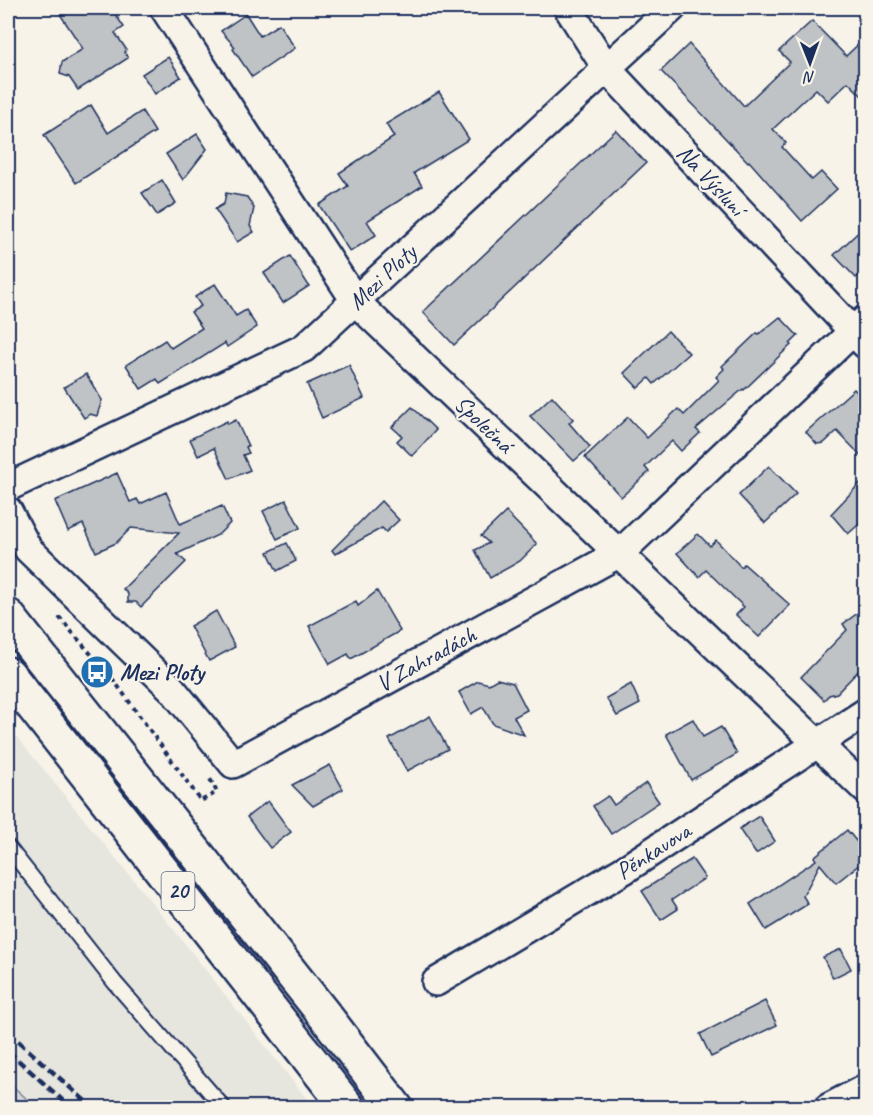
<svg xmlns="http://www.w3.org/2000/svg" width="873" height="1115" viewBox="0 0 873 1115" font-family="Caveat,sans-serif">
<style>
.built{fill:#e6e5de}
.green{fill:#d7d6d4;stroke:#798299;stroke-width:1.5}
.building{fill:#c0c3c5;stroke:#1b2f5e;stroke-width:1.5}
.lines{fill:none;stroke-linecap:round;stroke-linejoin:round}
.lane-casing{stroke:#1b2f5e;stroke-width:18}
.street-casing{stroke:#1b2f5e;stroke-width:32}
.highway-casing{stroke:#1b2f5e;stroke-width:38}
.path{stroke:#1b2f5e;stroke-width:4;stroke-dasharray:4.5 4.5;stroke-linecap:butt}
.lane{stroke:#f7f3e8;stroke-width:14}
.street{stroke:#f7f3e8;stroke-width:27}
.highway{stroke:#f7f3e8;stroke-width:33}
.rail{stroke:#1b2f5e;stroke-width:4.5;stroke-dasharray:9 4.5;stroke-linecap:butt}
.labels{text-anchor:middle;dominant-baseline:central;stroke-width:4.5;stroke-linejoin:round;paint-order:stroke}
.shield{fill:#f7f3e8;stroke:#5d6a87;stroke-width:1.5}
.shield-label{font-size:22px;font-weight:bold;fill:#1b2f5e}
.street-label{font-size:24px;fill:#1b2f5e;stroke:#f7f3e8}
.poi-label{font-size:24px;font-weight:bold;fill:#1b2f5e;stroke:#f7f3e8;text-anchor:start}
</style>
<rect width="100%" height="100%" fill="#f7f3e8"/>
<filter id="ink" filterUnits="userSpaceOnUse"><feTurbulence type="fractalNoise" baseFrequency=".0167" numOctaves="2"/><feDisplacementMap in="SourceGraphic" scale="12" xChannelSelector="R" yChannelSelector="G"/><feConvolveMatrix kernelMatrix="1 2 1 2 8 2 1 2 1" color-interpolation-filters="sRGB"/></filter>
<g filter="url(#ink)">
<polygon class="built" points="8,726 178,935 313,1107 36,1107 8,1082"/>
<polygon class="green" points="8,1082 36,1107 15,1107 8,1101"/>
<g class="building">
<polygon points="56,8 111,8 124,27 115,33 126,49 125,53 128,58 78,90 69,77 60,74 62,62 83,49"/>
<polygon points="246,14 260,36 279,24 295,48 252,77 233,49 235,47 221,31"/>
<polygon points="812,21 846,56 866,37 866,100 848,82 828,101 816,89 773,129 786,143 782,147 812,180 821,172 837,189 802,221 749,161 748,162 661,71 689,44 744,106 790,62 779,51"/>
<polygon points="168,57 181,77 155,94 142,74"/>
<polygon points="439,92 469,139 414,173 422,186 367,221 376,235 350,252 319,205 348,186 339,173 394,137 386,124"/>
<polygon points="91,105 108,133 142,111 155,132 76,183 44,135"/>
<polygon points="616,130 646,163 454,345 423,312"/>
<polygon points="197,134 207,149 183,180 166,154"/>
<polygon points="162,180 176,203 157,215 142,193"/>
<polygon points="226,193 247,197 254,208 250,226 254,232 237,242 215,209 224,204"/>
<polygon points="866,225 866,269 856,278 834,255"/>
<polygon points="290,256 309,286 283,303 264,273"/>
<polygon points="215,284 236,316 246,310 257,327 227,347 225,343 160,384 157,379 141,389 126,365 165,340 171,348 202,328 191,312 201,306 195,297"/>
<polygon points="780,317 798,336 790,344 791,345 744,390 743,389 696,429 700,433 681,451 672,441 645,467 649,472 621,497 585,457 628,417 647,438 678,409 684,415 719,380 716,377 724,369 722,366 757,333 759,334"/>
<polygon points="668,331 689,353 654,384 649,378 638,388 624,373"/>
<polygon points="349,365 364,398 322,418 307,384"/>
<polygon points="86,374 102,400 97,416 90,414 84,418 64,387"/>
<polygon points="854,389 866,401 866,461 837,431 824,443 817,444 806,432"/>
<polygon points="552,396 573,419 569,423 590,447 574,461 530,416"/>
<polygon points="412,407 436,430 412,456 397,441 402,436 392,427"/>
<polygon points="236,420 248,446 246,447 249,453 243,455 250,470 229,479 214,448 198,456 190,439 227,421 228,424"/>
<polygon points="769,466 796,494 765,523 739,495"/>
<polygon points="117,473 130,502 137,499 140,504 166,492 180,524 222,506 230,523 218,535 177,554 186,562 141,607 136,602 128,602 128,594 123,589 179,533 131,528 116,543 96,552 83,524 68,531 55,501"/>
<polygon points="866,477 866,518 848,534 831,514"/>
<polygon points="286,500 300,528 277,539 263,511"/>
<polygon points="381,501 399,520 386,532 382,528 335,554 332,550"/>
<polygon points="506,512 537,544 520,561 490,578 475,550 489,543 481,536"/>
<polygon points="698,534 710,546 716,540 741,567 744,564 790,605 759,637 736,615 744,607 706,570 699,577 677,553"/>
<polygon points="287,543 296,561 277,571 268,552"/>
<polygon points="377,591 400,631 351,659 348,654 330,664 309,626 356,601 358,606"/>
<polygon points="866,607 866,663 837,693 829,695 824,700 801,677 847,630 843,624"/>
<polygon points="216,611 235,647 209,661 190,626"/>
<polygon points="497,679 513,683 527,710 514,717 524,735 493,724 483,707 471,714 459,692 478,681 489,684"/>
<polygon points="631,684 640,704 617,716 606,698"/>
<polygon points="430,716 448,749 407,771 389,739"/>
<polygon points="693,719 703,737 721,727 737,754 691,780 666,734"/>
<polygon points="330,765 343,789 313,806 292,785"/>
<polygon points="646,783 659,802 611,834 593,806 608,796 614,805"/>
<polygon points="268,801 291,832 270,848 247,817"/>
<polygon points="759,816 775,841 756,854 739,829"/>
<polygon points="847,830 862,848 858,852 863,857 858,860 860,864 836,883 820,864 803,896 808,904 766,930 750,904 816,860 814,857"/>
<polygon points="692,859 705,878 672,900 678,909 661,920 642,891"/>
<polygon points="841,949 851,969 833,978 823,957"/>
<polygon points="765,1001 777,1025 711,1057 700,1034"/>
</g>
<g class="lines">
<defs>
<polyline id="lane" points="8,847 115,983 224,1108"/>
<g id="street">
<polyline points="164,8 356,302 866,790"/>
<polyline points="568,8 607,69 865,344"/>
<polyline points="8,487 304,348 672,8"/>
<polyline points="8,511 28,549 172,689 233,764 620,553 866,319"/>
<polyline points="436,982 624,870 866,712"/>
<polyline points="828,1108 866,1088"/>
</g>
<g id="highway">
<polyline points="8,616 326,1017 396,1108"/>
<polyline points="8,674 348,1108"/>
</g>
</defs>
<use href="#lane" class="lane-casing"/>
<use href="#street" class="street-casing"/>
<use href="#highway" class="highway-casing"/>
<polyline class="path" points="59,617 115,682 201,801 217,792 209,777"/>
<use href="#lane" class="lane"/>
<use href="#street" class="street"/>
<use href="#highway" class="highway"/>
<g class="rail">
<polyline points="8,1032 93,1108"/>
<polyline points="8,1051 71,1108"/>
</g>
</g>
</g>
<defs>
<symbol id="bus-disc" viewBox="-11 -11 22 22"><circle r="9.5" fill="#1f6fb2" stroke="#f7f3e8"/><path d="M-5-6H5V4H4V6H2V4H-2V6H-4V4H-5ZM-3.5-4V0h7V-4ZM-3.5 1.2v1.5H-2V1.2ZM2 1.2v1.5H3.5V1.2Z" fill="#fff"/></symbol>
</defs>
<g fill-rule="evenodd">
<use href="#bus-disc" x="78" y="653" width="38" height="38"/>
</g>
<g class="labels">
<rect class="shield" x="161.5" y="872" width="33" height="38" rx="4.5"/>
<g class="shield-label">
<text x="178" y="891">20</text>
</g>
<g class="street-label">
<text transform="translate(711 180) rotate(47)">Na Výsluní</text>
<text transform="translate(382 277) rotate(-43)">Mezi Ploty</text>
<text transform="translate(484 424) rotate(44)">Společná</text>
<text transform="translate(426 659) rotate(-29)">V Zahradách</text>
<text transform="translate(653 851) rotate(-33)">Pěnkavova</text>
</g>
<g class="poi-label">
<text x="120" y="672">Mezi Ploty</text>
</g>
</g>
<rect width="873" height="1115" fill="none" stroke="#f7f3e8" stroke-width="30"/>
<rect x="15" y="15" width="843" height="1085" fill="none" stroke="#1b2f5e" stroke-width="2" filter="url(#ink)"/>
<g transform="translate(810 63) rotate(179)" stroke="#f7f3e8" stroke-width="4.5" paint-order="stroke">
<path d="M0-4.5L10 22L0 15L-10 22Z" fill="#1b2f5e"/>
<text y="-9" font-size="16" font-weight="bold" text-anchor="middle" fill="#1b2f5e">N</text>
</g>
</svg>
